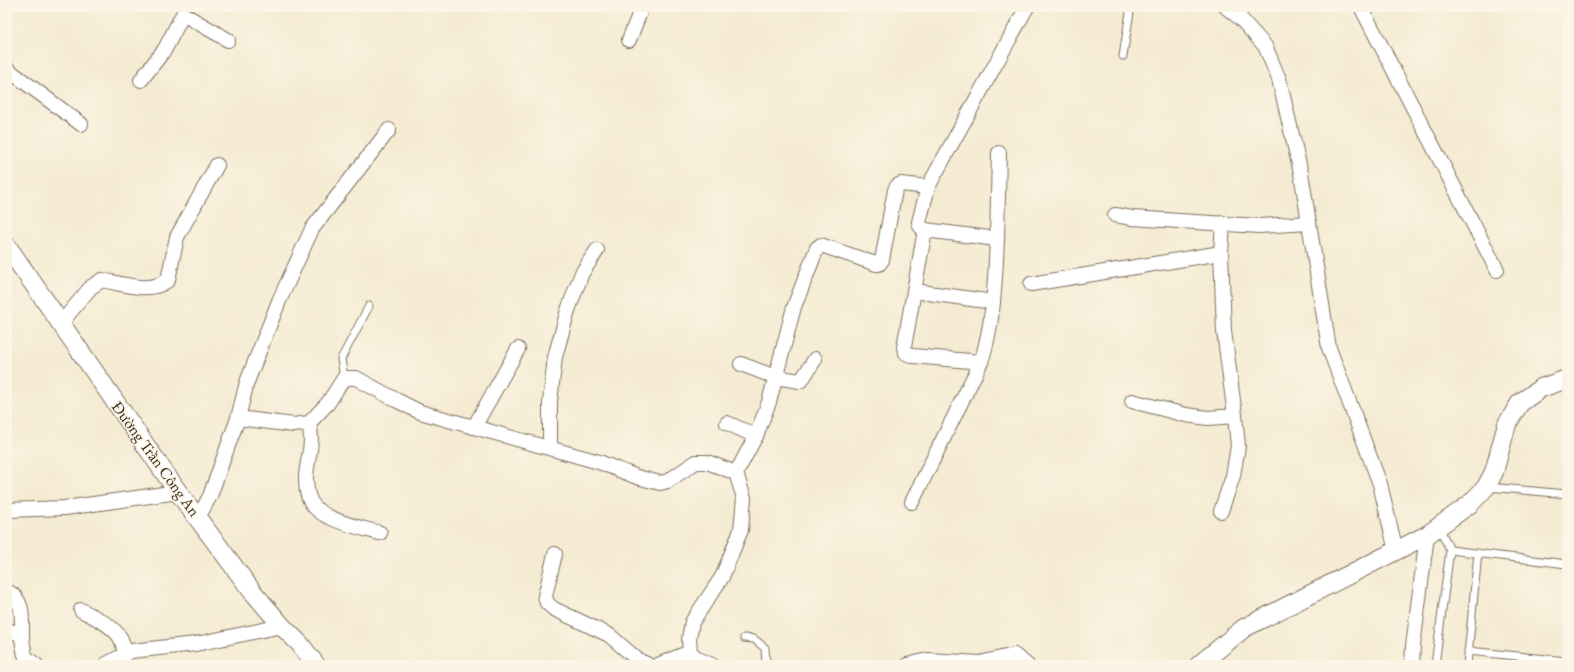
<svg xmlns="http://www.w3.org/2000/svg" width="1574" height="672" viewBox="0 0 1574 672" font-family="'EB Garamond',serif">
<style>
.lines{fill:none;stroke-linecap:round;stroke-linejoin:round}
.service-casing{stroke:#7c6e5d;stroke-width:9}
.minor-casing{stroke:#7c6e5d;stroke-width:16}
.tertiary-casing{stroke:#7c6e5d;stroke-width:20}
.service{stroke:#fff;stroke-width:7}
.minor{stroke:#fff;stroke-width:14}
.tertiary{stroke:#fff;stroke-width:18}
.labels{text-anchor:middle;dominant-baseline:central;stroke-width:3;stroke-linejoin:round;paint-order:stroke}
.street-label{font-size:16px;fill:#3b2a1e;stroke:#fcf5e5}
</style>
<rect width="100%" height="100%" fill="#fcf5e5"/>
<filter id="ink" filterUnits="userSpaceOnUse"><feTurbulence type="fractalNoise" baseFrequency=".025" numOctaves="2"/><feDisplacementMap in="SourceGraphic" scale="8" xChannelSelector="R" yChannelSelector="G"/><feConvolveMatrix kernelMatrix="1 2 1 2 8 2 1 2 1" color-interpolation-filters="sRGB"/></filter>
<filter id="wash" filterUnits="userSpaceOnUse"><feTurbulence type="fractalNoise" baseFrequency=".012" numOctaves="4" result="noise"/><feDisplacementMap in="SourceGraphic" scale="16" xChannelSelector="R" yChannelSelector="G"/><feGaussianBlur stdDeviation="0.9" result="paint"/><feColorMatrix in="noise" values="0 0 0 0 0 0 0 0 0 0 0 0 0 0 0 0 0 1.4 0 .05"/><feComposite in="paint" operator="in"/></filter>
<g filter="url(#wash)">
<rect width="100%" height="100%" fill="#f5ebd3"/>
</g>
<g filter="url(#ink)">
<g class="lines">
<defs>
<g id="service">
<polyline points="1123,56 1130,12 1132,7"/>
<polyline points="344,378 341,359 369,306"/>
<polyline points="1488,487 1567,494"/>
<polyline points="1450,550 1567,564"/>
<polyline points="744,638 754,639 765,648 766,665"/>
<polyline points="1468,651 1567,661"/>
<polyline points="1435,665 1450,550 1439,527"/>
<polyline points="1467,665 1478,553"/>
</g>
<g id="minor">
<polyline points="1226,7 1241,19 1265,46 1279,79 1301,173 1329,348 1380,484 1396,551"/>
<polyline points="1361,7 1497,270"/>
<polyline points="629,40 642,7"/>
<polyline points="7,69 81,124"/>
<polyline points="141,80 165,49 183,14 228,40"/>
<polyline points="928,187 919,222 920,226 925,230 904,347 906,353 913,356 981,362"/>
<polyline points="1115,215 1132,218 1259,226 1309,223"/>
<polyline points="925,230 997,239 999,153"/>
<polyline points="1031,284 1221,253"/>
<polyline points="914,291 993,302"/>
<path d="M61 323 91 287 102 280C123 284 151 294 168 280L177 237 217 165"/>
<polyline points="741,364 775,377 800,381 803,378 815,359"/>
<polyline points="1132,401 1186,415 1208,418 1235,416 1224,331 1221,253 1223,223"/>
<polyline points="238,418 294,425 309,423 328,403 344,378 356,378 396,400 420,412 599,462 637,477 660,483 668,481 696,462 707,462 736,473 744,498 741,530 722,577 692,622 689,639 690,652 698,659 712,665"/>
<path d="M309 423C314 443 308 456 306 475 306 484 306 494 311 502 320 520 362 528 380 533"/>
<polyline points="727,423 756,436"/>
<polyline points="474,427 518,349"/>
<polyline points="550,447 550,402 555,357 568,310 582,273 597,250"/>
<polyline points="736,473 756,436 769,402 794,307 817,248 821,245 876,264 879,264 882,260 895,190 897,186 901,184 928,187 1027,7"/>
<path d="M912 502 981 362C994 323 995 280 997 239"/>
<polyline points="7,510 65,508 178,492"/>
<polyline points="1221,511 1233,476 1238,446 1235,416"/>
<polyline points="198,518 210,496 238,418 247,382 279,301 312,229 389,130"/>
<polyline points="555,554 545,596 547,603 554,609 609,635 638,660 648,665"/>
<path d="M7 591C29 602 19 626 23 645 24 648 24 654 26 657 28 660 34 663 36 665"/>
<path d="M81 610C94 617 113 625 121 639 123 644 124 650 126 654"/>
<polyline points="7,630 21,634"/>
<polyline points="105,665 131,651 196,644 282,626"/>
<polyline points="658,665 690,652"/>
<polyline points="907,665 928,660 980,663 1014,655 1027,665"/>
<polyline points="1412,665 1413,646 1427,535"/>
</g>
<g id="tertiary">
<polyline points="7,246 178,492 252,591 282,626 300,644 316,665"/>
<polyline points="1199,665 1244,628 1427,535 1470,504 1486,487 1494,472 1507,424 1520,403 1541,388 1567,379"/>
</g>
</defs>
<use href="#service" class="service-casing"/>
<use href="#minor" class="minor-casing"/>
<use href="#tertiary" class="tertiary-casing"/>
<use href="#service" class="service"/>
<use href="#minor" class="minor"/>
<use href="#tertiary" class="tertiary"/>
</g>
</g>
<g class="labels">
<g class="street-label">
<text transform="translate(156 459) rotate(54)">Đường Trần Công An</text>
</g>
</g>
<rect width="1574" height="672" fill="none" stroke="#fcf5e5" stroke-width="24"/>
</svg>
